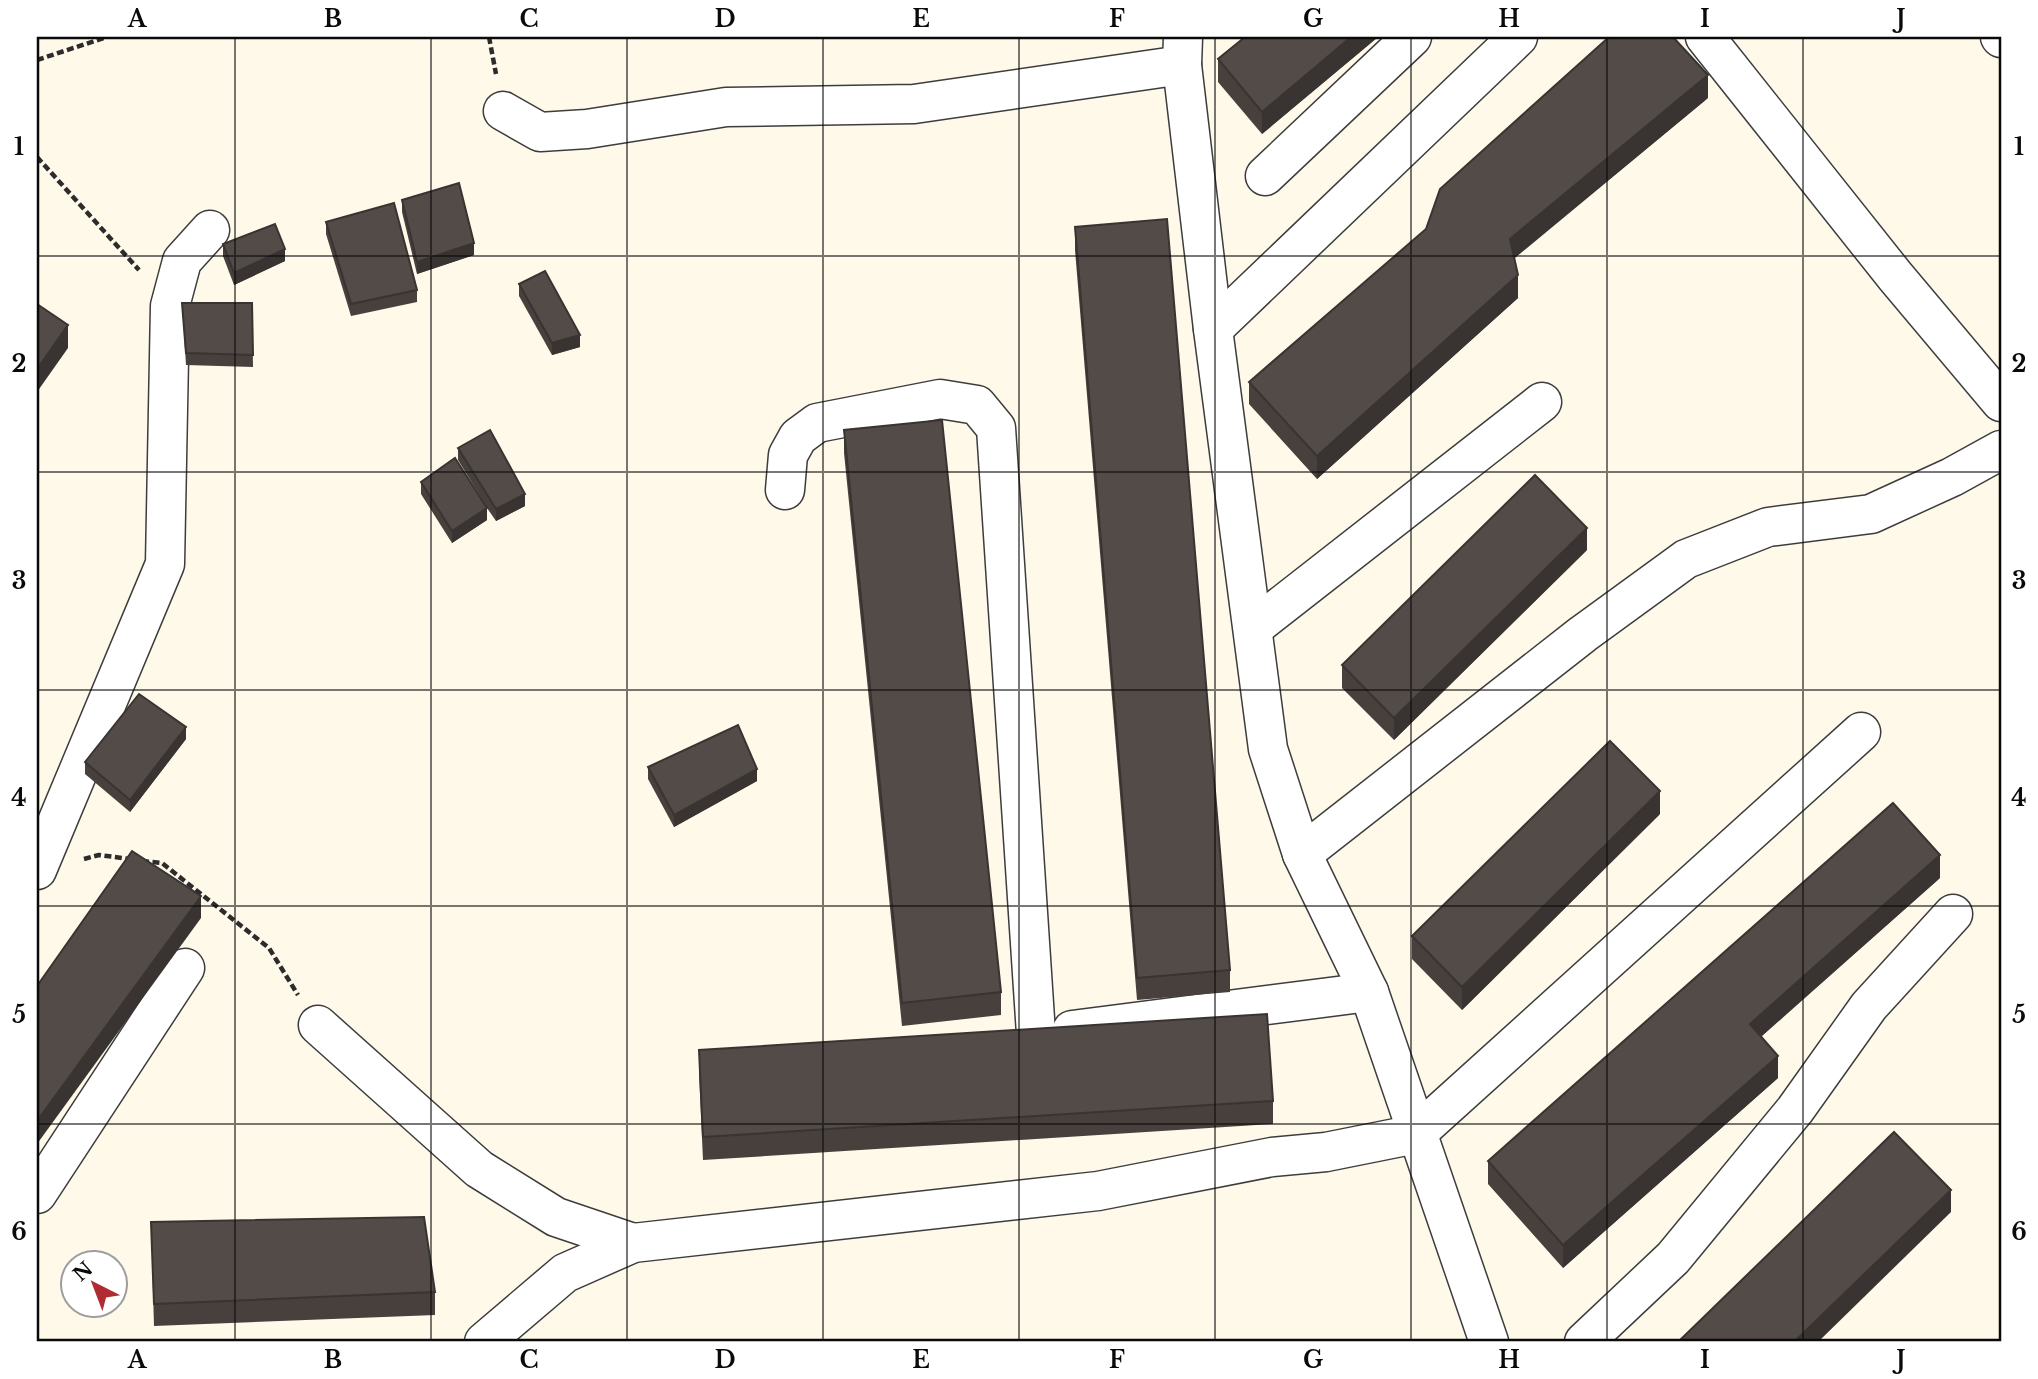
<svg xmlns="http://www.w3.org/2000/svg" width="2038" height="1379" viewBox="0 0 2038 1379" font-family="'Libre Baskerville',serif">
<style>
.lines{fill:none;stroke-linecap:round;stroke-linejoin:round}
.minor-casing{stroke:#3d3d3d;stroke-width:41}
.path{stroke:#2c2c2c;stroke-width:4.5;stroke-dasharray:7 3.5;stroke-linecap:butt}
.minor{stroke:#fff;stroke-width:38}
.wall{fill:#47403d}
.shaded-wall{fill:#393432}
.building{fill:#524b47;stroke:#393432;stroke-width:2}
.grid{fill:none;stroke:#0a0a0a;stroke-width:2;stroke-opacity:0.55}
.neatline{fill:none;stroke:#0a0a0a;stroke-width:2.5}
.grid-label{font-size:23px;text-anchor:middle;font-weight:bold;fill:#0a0a0a}
</style>
<rect width="100%" height="100%" fill="#fef9e8"/>
<g class="lines">
<defs>
<g id="minor">
<polyline points="1183,37 1182,65 1213,329 1268,749 1302,854 1369,992 1489,1342"/>
<polyline points="1705,37 1895,276 2001,402"/>
<polyline points="2000,37 2001,38"/>
<polyline points="503,111 540,132 587,129 726,107 914,104 1182,65"/>
<polyline points="1265,176 1412,37"/>
<polyline points="1213,329 1518,37"/>
<polyline points="785,490 788,455 798,437 817,423 940,399 977,405 996,428 1036,1034"/>
<polyline points="1253,628 1542,402"/>
<polyline points="1302,854 1583,634 1686,559 1768,527 1871,514 1952,477 2001,450"/>
<polyline points="37,870 165,564 170,306 182,261 210,230"/>
<polyline points="318,1025 479,1169 556,1217 633,1243"/>
<polyline points="1072,1030 1369,992"/>
<polyline points="37,1194 185,968"/>
<polyline points="484,1342 565,1273 633,1243 1098,1191 1272,1157 1326,1152 1416,1134 1861,732"/>
<polyline points="1584,1342 1673,1258 1795,1110 1869,1006 1953,914"/>
</g>
</defs>
<use href="#minor" class="minor-casing"/>
<g class="path">
<polyline points="489,37 496,74"/>
<polyline points="37,60 107,37"/>
<polyline points="37,157 139,270"/>
<polyline points="84,859 99,855 130,859"/>
<polyline points="142,861 162,863 269,948 298,995"/>
</g>
<use href="#minor" class="minor"/>
</g>
<g class="wall">
<polygon points="1378,37 1262,134 1218,82 1218,59"/>
<polygon points="1708,98 1514,258 1518,298 1317,479 1249,404 1249,382"/>
<polygon points="402,200 474,255 417,274 402,212"/>
<polygon points="326,222 417,290 417,302 351,316 326,234"/>
<polygon points="1075,227 1230,970 1230,992 1137,1000 1075,250"/>
<polygon points="223,244 285,261 234,285 223,256"/>
<polygon points="519,284 580,347 552,355 519,296"/>
<polygon points="182,303 252,303 253,367 186,365"/>
<polygon points="844,430 1001,992 1001,1015 902,1026 844,453"/>
<polygon points="458,448 525,506 496,521 487,508 487,520 452,543 421,494 421,482 485,504 458,460"/>
<polygon points="1587,550 1394,740 1342,688 1342,665"/>
<polygon points="186,739 130,812 85,774 85,762"/>
<polygon points="648,767 757,781 674,827 648,779"/>
<polygon points="1660,814 1462,1010 1412,959 1412,936"/>
<polygon points="1940,878 1761,1037 1778,1078 1563,1268 1488,1184 1488,1161"/>
<polygon points="699,1050 1273,1101 1273,1124 703,1160 699,1073"/>
<polygon points="151,1222 435,1292 435,1315 154,1326"/>
</g>
<g class="shaded-wall">
<polygon points="1351,37 1378,37 1262,134 1262,112"/>
<polygon points="1708,75 1708,98 1510,262 1510,239"/>
<polygon points="474,243 474,255 417,274 417,262"/>
<polygon points="285,249 285,261 234,285 234,273"/>
<polygon points="1518,275 1518,298 1317,479 1317,456"/>
<polygon points="68,325 68,348 37,392 37,369"/>
<polygon points="580,335 580,347 552,355 552,343"/>
<polygon points="525,494 525,506 496,521 496,509"/>
<polygon points="487,508 487,520 452,543 452,531"/>
<polygon points="1587,528 1587,550 1394,740 1394,718"/>
<polygon points="186,727 186,739 130,812 130,800"/>
<polygon points="757,769 757,781 674,827 674,815"/>
<polygon points="1660,791 1660,814 1462,1010 1462,987"/>
<polygon points="1940,855 1940,878 1750,1046 1750,1024"/>
<polygon points="201,896 201,918 37,1144 37,1121"/>
<polygon points="1778,1056 1778,1078 1563,1268 1563,1245"/>
<polygon points="1951,1190 1951,1212 1818,1342 1794,1342"/>
</g>
<g class="building">
<polygon points="1245,37 1351,37 1262,112 1218,59"/>
<polygon points="1609,37 1673,37 1708,75 1510,239 1518,275 1317,456 1249,382 1426,229 1440,189"/>
<polygon points="459,183 474,243 417,262 402,200"/>
<polygon points="394,203 417,290 351,304 326,222"/>
<polygon points="1167,219 1230,970 1137,978 1075,227"/>
<polygon points="275,224 285,249 234,273 223,244"/>
<polygon points="545,271 580,335 552,343 519,284"/>
<polygon points="182,303 252,303 253,355 186,353"/>
<polygon points="37,304 68,325 37,369"/>
<polygon points="942,420 1001,992 902,1003 844,430"/>
<polygon points="490,430 525,494 496,509 458,448"/>
<polygon points="455,458 487,508 452,531 421,482"/>
<polygon points="1535,475 1587,528 1394,718 1342,665"/>
<polygon points="139,694 186,727 130,800 85,762"/>
<polygon points="738,725 757,769 674,815 648,767"/>
<polygon points="1610,741 1660,791 1462,987 1412,936"/>
<polygon points="1893,803 1940,855 1750,1024 1778,1056 1563,1245 1488,1161"/>
<polygon points="132,851 201,896 37,1121 37,986"/>
<polygon points="1267,1014 1273,1101 703,1137 699,1050"/>
<polygon points="1894,1132 1951,1190 1794,1342 1678,1342"/>
<polygon points="424,1217 435,1292 154,1304 151,1222"/>
</g>
<path class="grid" d="M235 37V1342M431 37V1342M627 37V1342M823 37V1342M1019 37V1342M1215 37V1342M1411 37V1342M1607 37V1342M1803 37V1342M37 256H2001M37 472H2001M37 690H2001M37 906H2001M37 1124H2001"/>
<rect width="2038" height="1379" fill="none" stroke="#ffffff" stroke-width="77"/>
<g transform="translate(94 1284) rotate(318)"><circle r="33" fill="#ffffff" stroke="#9d9d9d" stroke-width="2"/>
<path d="M0-5L12 26L0 18L-12 26Z" fill="#b02b32"/>
<text y="-10" font-size="19" font-weight="bold" text-anchor="middle" fill="#0a0a0a">N</text>
</g>
<rect x="38" y="38" width="1962" height="1302" class="neatline"/>
<g class="grid-label">
<text x="137" y="27">A</text>
<text x="333" y="27">B</text>
<text x="529" y="27">C</text>
<text x="725" y="27">D</text>
<text x="921" y="27">E</text>
<text x="1117" y="27">F</text>
<text x="1313" y="27">G</text>
<text x="1509" y="27">H</text>
<text x="1705" y="27">I</text>
<text x="1901" y="27">J</text>
<text x="19" y="155">1</text>
<text x="2019" y="155">1</text>
<text x="19" y="372">2</text>
<text x="2019" y="372">2</text>
<text x="19" y="589">3</text>
<text x="2019" y="589">3</text>
<text x="19" y="806">4</text>
<text x="2019" y="806">4</text>
<text x="19" y="1023">5</text>
<text x="2019" y="1023">5</text>
<text x="19" y="1240">6</text>
<text x="2019" y="1240">6</text>
<text x="137" y="1368">A</text>
<text x="333" y="1368">B</text>
<text x="529" y="1368">C</text>
<text x="725" y="1368">D</text>
<text x="921" y="1368">E</text>
<text x="1117" y="1368">F</text>
<text x="1313" y="1368">G</text>
<text x="1509" y="1368">H</text>
<text x="1705" y="1368">I</text>
<text x="1901" y="1368">J</text>
</g>
</svg>
